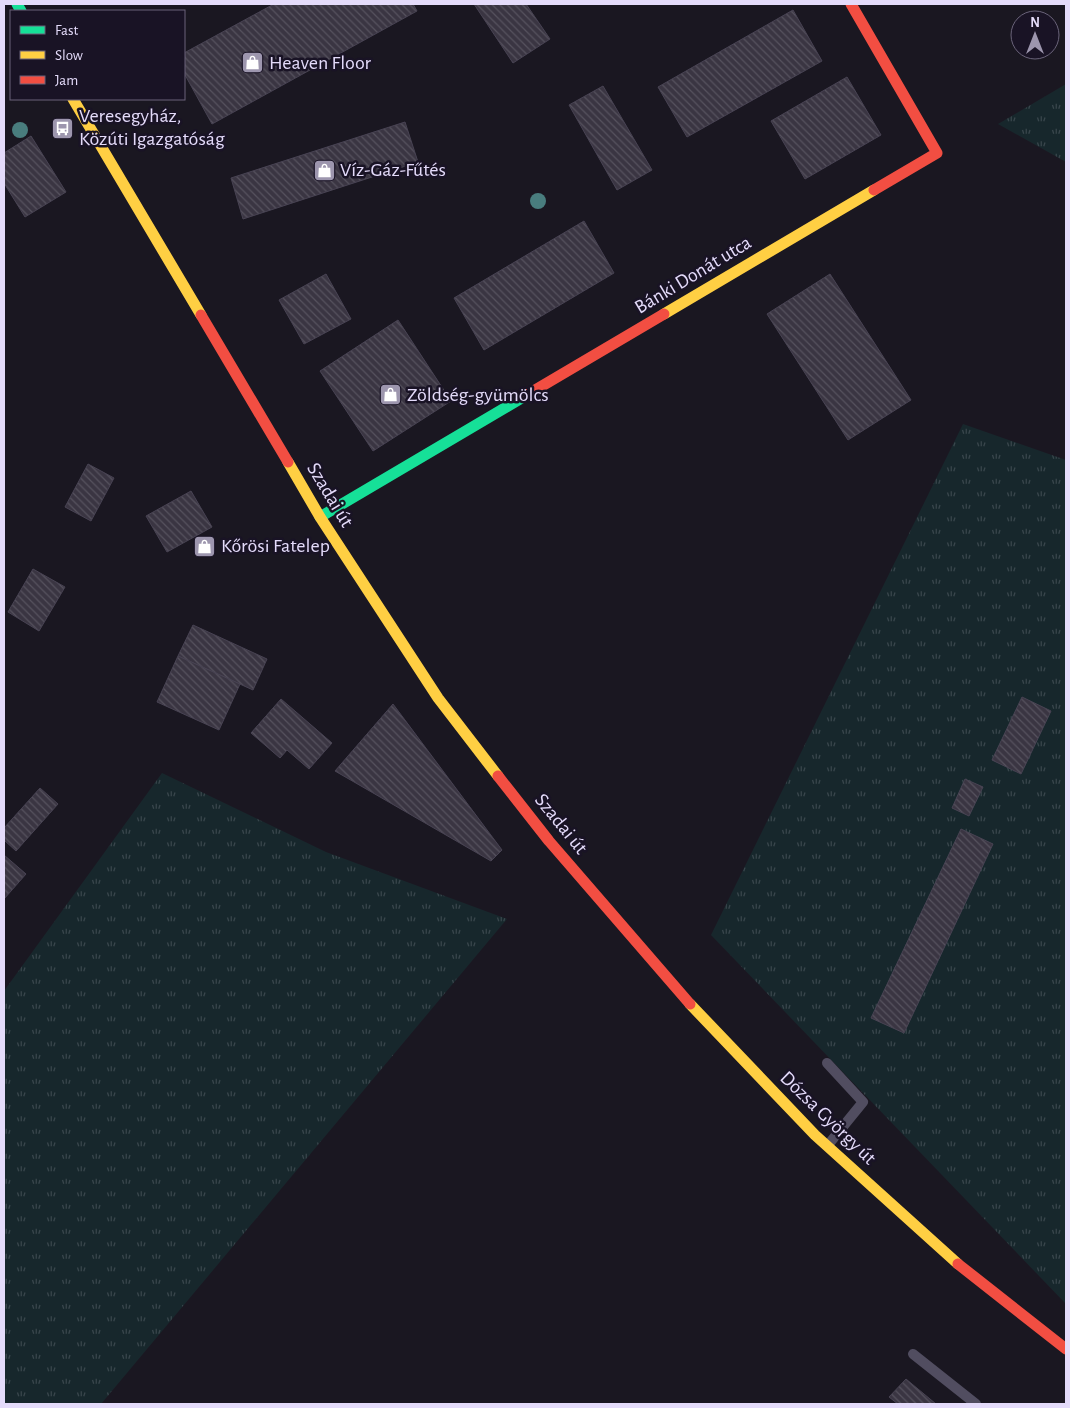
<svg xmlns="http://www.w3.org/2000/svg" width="1070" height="1408" viewBox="0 0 1070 1408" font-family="'Alegreya Sans',sans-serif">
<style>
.grass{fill:url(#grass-tufts)}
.building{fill:url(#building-back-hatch);stroke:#484353}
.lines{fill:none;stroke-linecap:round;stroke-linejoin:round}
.lane{stroke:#514d60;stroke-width:10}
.fast{stroke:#16e098;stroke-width:11}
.slow{stroke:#ffcf43;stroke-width:11}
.jam{stroke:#f24e42;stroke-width:11}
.tree{fill:#497d7e}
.labels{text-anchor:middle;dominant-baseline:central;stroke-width:5;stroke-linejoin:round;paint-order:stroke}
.poi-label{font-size:20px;fill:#e4dbfa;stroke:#191325;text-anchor:start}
.street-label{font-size:20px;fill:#e4dbfa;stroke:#191325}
</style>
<defs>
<pattern id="grass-tufts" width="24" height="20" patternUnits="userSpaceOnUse" patternTransform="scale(1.25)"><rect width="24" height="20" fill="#17272c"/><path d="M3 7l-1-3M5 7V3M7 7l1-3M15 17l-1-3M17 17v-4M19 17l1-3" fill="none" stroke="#39464c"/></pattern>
<pattern id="building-back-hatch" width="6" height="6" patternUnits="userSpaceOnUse" patternTransform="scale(1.25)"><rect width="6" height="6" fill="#3a3542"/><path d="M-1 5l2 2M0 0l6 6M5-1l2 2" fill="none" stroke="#56525e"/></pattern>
</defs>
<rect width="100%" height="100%" fill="#1a1721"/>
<g class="grass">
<polygon points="1066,84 1066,162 998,124"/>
<polygon points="963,424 1066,460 1066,1304 711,935"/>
<polygon points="162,773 326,852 507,919 101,1404 4,1404 4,991"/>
</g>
<g class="building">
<polygon points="274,4 413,4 417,11 212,124 184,73 184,53"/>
<polygon points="474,4 526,4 550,39 513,63"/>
<polygon points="793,10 822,61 687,137 658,87"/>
<polygon points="847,77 881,135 805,179 771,121"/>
<polygon points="603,86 652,170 617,190 569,105"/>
<polygon points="405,122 418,162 243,219 231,178"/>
<polygon points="31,136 66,192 25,217 4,183 4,153"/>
<polygon points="584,221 614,273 484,350 454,298"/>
<polygon points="326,274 351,319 304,344 279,300"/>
<polygon points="830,274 911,400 848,440 767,314"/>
<polygon points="398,320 451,401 373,451 320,371"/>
<polygon points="88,464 114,478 91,521 65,507"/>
<polygon points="191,491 212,527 167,552 146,516"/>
<polygon points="33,569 65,587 39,631 8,612"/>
<polygon points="193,625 267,659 253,690 178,656"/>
<polygon points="178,656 240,684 219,730 157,702"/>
<polygon points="1022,697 1051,711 1021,774 992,760"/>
<polygon points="281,699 332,743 309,769 287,750 280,758 251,733"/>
<polygon points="393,704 502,850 491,861 335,771"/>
<polygon points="965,779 983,787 969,816 952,808"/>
<polygon points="40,788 58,804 16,851 4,840 4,828"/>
<polygon points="961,829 993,844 904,1033 871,1018"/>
<polygon points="4,855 26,874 4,899"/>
<polygon points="906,1379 936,1404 898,1404 889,1397"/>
</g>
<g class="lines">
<g class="lane">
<polyline points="827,1063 863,1102 828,1145"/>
<polyline points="913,1354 976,1404"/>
</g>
<g class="fast">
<polyline points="17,4 21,11"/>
<polyline points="320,517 525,396"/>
</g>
<g class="slow">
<polyline points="73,99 201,315"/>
<polyline points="664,314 874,190"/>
<polyline points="288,462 320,517 438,698 498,776"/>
<polyline points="690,1004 815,1135 958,1264"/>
</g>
<g class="jam">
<polyline points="851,4 937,153 874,190"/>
<polyline points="201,315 288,462"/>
<polyline points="525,396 664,314"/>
<polyline points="498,776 549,841 690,1004"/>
<polyline points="958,1264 1066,1349"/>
</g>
</g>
<g class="tree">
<circle cx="20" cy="130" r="8"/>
<circle cx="538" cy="201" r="8"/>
</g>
<defs>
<symbol id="shop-square" viewBox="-11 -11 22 22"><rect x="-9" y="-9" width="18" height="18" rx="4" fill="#9d96ae" stroke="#191325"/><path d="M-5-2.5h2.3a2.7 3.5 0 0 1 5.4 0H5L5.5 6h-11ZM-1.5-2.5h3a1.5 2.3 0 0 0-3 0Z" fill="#fff"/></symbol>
<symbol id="bus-square" viewBox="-11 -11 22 22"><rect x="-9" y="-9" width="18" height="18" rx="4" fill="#9d96ae" stroke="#191325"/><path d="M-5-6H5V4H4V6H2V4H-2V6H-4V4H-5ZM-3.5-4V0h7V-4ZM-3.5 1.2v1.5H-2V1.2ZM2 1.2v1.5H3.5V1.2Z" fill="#fff"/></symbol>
</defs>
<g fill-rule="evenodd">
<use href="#shop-square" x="240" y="50" width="25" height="25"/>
<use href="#bus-square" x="50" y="116" width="25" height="25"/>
<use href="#shop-square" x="312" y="158" width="25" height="25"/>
<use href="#shop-square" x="378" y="382" width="25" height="25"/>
<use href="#shop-square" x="192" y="534" width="25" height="25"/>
</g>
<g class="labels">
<g class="poi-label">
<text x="269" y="63">Heaven Floor</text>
<text x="79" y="116">Veresegyház,<tspan x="79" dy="23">Közúti Igazgatóság</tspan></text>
<text x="340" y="170">Víz-Gáz-Fűtés</text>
<text x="407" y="395">Zöldség-gyümölcs</text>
<text x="221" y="546">Kőrösi Fatelep</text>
</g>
<g class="street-label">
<text transform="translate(693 275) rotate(-31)">Bánki Donát utca</text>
<text transform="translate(330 495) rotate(59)">Szadai út</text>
<text transform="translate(561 824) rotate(51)">Szadai út</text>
<text transform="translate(828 1118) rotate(44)">Dózsa György út</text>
</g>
</g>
<rect width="1070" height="1408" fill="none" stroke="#e4dbfa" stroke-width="10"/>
<rect x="10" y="10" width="175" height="90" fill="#191325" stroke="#6a637a"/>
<rect x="20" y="26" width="25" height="8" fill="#16e098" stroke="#6a637a"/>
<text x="55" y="35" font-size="15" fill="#e4dbfa">Fast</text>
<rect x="20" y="51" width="25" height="8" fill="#ffcf43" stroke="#6a637a"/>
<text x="55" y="60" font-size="15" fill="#e4dbfa">Slow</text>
<rect x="20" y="76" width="25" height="8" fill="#f24e42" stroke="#6a637a"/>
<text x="55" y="85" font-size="15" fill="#e4dbfa">Jam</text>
<g transform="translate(1035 35)"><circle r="24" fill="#191325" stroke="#6a637a"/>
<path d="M0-4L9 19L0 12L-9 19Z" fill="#9d96ae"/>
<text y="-8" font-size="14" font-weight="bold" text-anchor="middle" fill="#e4dbfa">N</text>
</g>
</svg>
